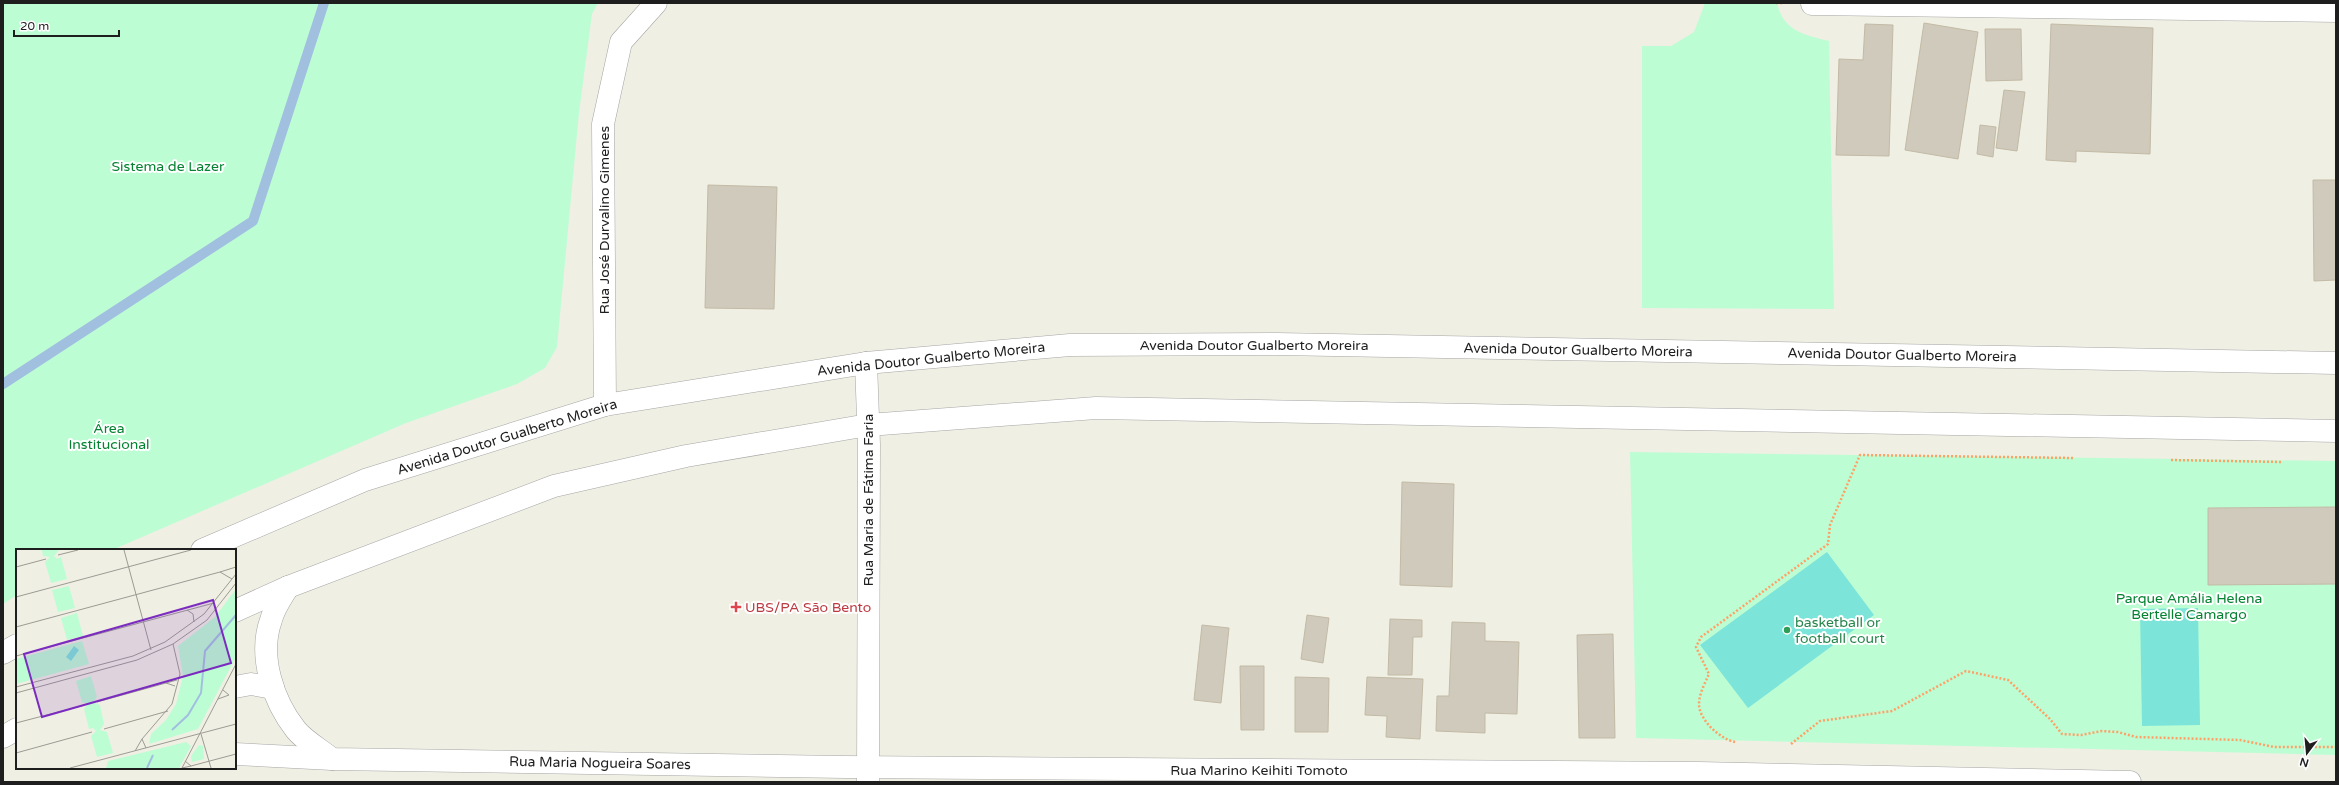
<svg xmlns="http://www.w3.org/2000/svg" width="2339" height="785" viewBox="0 0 2339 785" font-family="'Varela Round',sans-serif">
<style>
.park{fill:#bdfdd4}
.pitch{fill:#7ce4d9}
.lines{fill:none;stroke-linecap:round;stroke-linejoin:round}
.stream{stroke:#a1c0e0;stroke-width:10}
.building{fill:#d0cabc;stroke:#c2baa5}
.minor-casing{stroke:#a5a5a5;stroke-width:23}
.path{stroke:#ffa065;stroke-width:2.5;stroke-dasharray:2 2;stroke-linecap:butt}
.minor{stroke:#fff;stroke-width:22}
.health-dot{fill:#e0444e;stroke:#fff;stroke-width:1.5}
.leisure-dot{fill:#2e9e5b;stroke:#fff;stroke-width:1.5}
.labels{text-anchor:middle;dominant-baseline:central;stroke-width:4;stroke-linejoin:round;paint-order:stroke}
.park-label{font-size:14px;fill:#048332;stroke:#fff}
.street-label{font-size:14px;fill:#1e1e1e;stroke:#fff}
.health-label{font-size:14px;fill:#be3a42;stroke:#fff;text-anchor:start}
.leisure-label{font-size:14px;fill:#27864d;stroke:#fff;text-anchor:start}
.inset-river{fill:none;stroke:#a1c0e0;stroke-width:2}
.inset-road{fill:none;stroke:#9c9b94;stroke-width:1}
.view{fill:#7b2cbf;fill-opacity:0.15;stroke:#7b2cbf;stroke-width:2}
.inset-edge{fill:none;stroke:#1e1e1e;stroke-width:2}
</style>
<rect width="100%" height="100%" fill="#f0efe3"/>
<g class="park">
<polygon points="3,3 598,3 592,14 579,113 557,347 545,368 517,384 406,423 112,550 17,550 17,595 3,604"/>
<path d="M1705 3H1777C1783 31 1805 35 1829 41L1834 309 1642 308V46H1671L1694 32Z"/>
<polygon points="1630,452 2336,461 2336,755 1636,738"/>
</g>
<g class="pitch">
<polygon points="1827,552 1874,615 1748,708 1700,645"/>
<polygon points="2198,608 2200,725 2142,726 2140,609"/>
</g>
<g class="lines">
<polyline class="stream" points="3,384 253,221 324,3"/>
</g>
<g class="building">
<polygon points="1924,23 1978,32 1958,159 1905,150"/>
<polygon points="1865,24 1893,25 1889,156 1836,155 1839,59 1863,60"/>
<polygon points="2051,24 2153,28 2150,154 2076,151 2076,162 2046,160"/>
<polygon points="1985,29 2021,29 2022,80 1986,81"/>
<polygon points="2004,90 2025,92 2017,151 1996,148"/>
<polygon points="1980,125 1996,127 1993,157 1977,154"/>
<polygon points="2313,180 2336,180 2336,280 2314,281"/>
<polygon points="708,185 777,187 774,309 705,308"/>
<polygon points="1402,482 1454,484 1452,587 1400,585"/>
<polygon points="2336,507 2336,584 2208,585 2208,508"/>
<polygon points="1307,615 1329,618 1323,663 1301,659"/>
<polygon points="1390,619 1422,620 1422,637 1413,637 1412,675 1388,675"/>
<polygon points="1452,622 1485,623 1485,641 1519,642 1517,714 1485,713 1485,733 1436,731 1437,696 1449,696"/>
<polygon points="1202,625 1229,628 1221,703 1194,700"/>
<polygon points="1613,634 1615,738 1579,738 1577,635"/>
<polygon points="1240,666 1264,666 1264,730 1241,730"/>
<polygon points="1295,677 1329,678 1328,732 1295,732"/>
<polygon points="1367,677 1423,679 1420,739 1386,737 1387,716 1365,715"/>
</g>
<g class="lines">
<defs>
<g id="minor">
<polyline points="1812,4 2336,11"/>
<polyline points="866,363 869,445 868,782"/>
<polyline points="605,405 603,124 621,42 656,3"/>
<polyline points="202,550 365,480 605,405 866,363 1070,345 1277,344 2336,363"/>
<path d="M288 587C282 597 274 608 271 620 258 656 273 701 296 730 305 741 321 750 332 759"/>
<polyline points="235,611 288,587 554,486 686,456 868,425 1096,408 2336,431"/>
<polyline points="3,653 17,645"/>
<polyline points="235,687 251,684 273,688"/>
<polyline points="3,737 17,729"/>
<polyline points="235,754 332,759 845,767 1699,773 2130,782"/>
</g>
</defs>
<use href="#minor" class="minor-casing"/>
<g class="path">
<polyline points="1776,3 1783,3"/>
<polyline points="2171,460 2282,462"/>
<path d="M1735 742C1720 739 1699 720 1699 704 1699 694 1705 683 1709 674L1696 647 1701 637 1828 544 1830 525 1860 455 2074 458"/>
<polyline points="1791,744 1820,721 1892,711 1966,671 2008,680 2050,719 2062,734 2081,735 2102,731 2118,732 2136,737 2240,740 2274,747 2336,747"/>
</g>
<use href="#minor" class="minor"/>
</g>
<path class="health-dot" d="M734 601h4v4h4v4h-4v4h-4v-4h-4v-4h4z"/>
<circle class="leisure-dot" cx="1787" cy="630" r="4"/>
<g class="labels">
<g class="park-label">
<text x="168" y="166">Sistema de Lazer</text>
<text x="109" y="428">Área<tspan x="109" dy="16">Institucional</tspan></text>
<text x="2189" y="598">Parque Amália Helena<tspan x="2189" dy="16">Bertelle Camargo</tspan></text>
</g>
<g class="street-label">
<text transform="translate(604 220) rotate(-90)">Rua José Durvalino Gimenes</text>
<text x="1254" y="345">Avenida Doutor Gualberto Moreira</text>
<text transform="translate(1578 350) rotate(1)">Avenida Doutor Gualberto Moreira</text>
<text transform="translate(1902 355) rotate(1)">Avenida Doutor Gualberto Moreira</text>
<text transform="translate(931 359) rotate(-6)">Avenida Doutor Gualberto Moreira</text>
<text transform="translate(507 437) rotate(-17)">Avenida Doutor Gualberto Moreira</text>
<text transform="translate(868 500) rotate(-90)">Rua Maria de Fátima Faria</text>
<text transform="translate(600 763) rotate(1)">Rua Maria Nogueira Soares</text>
<text x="1259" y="770">Rua Marino Keihiti Tomoto</text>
</g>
<g class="health-label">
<text x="745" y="607">UBS/PA São Bento</text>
</g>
<g class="leisure-label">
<text x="1795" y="622">basketball or<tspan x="1795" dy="16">football court</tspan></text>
</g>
</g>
<g transform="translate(16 549)">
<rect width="220" height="220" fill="#f0efe3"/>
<path d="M26 1H43L38 7 41 10 45 8 51 30 35 34 29 13 34 8 27 7ZM53 37 59 59 42 63 36 41ZM220 40V108L182 180 133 195 135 185 150 171 160 155 167 127 162 97 199 68ZM61 64 67 87 51 91 45 69ZM66 92 73 115 0 135V110ZM75 127 81 148 77 153 84 156 88 175 84 181 91 183 97 204 81 208 75 187 80 182 77 179 73 180 68 160 72 155 66 153 60 132ZM170 193 175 197 163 219H90L92 212ZM183 196 187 197 188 210 176 213 175 207Z" fill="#bdfdd4"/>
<path d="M58 97 63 101 55 112 50 108Z" fill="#7ce4d9"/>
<path class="inset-river" d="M156 181 172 166 185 144 189 102 220 66M131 219 137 206"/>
<path class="inset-road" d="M108 1 135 101M42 6 62 1M0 18 30 10M216 30 204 23 220 18M0 48 175 1M171 61 177 65 178 73M0 78 204 23M0 107 198 54M159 137 150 134 161 131M0 138 117 107 149 93 188 65 220 25M0 144 121 111 157 95 191 71 220 34M202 150 213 146 207 141M81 153 150 134M0 174 69 156M88 180 152 162M185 185 195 219M126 190 156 155 164 125 157 95M119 202 126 190 130 199M0 204 76 183M175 217 220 205M54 219 220 175M166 219 220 115M166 219 175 217 169 212"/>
<path class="view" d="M197 51 215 114 26 168 8 105Z"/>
<rect width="220" height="220" class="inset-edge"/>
</g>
<rect width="2339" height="785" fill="none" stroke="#1e1e1e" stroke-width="8"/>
<g transform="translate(2307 753) rotate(196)" stroke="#ffffff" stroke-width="3" paint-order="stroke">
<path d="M0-3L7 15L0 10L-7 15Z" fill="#1e1e1e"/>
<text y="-6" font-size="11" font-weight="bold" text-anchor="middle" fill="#1e1e1e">N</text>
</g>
<path d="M14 30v6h105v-6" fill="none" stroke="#1e1e1e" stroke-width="2"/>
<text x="20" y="30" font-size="12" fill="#1e1e1e" stroke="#ffffff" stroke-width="3" paint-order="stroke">20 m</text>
</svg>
